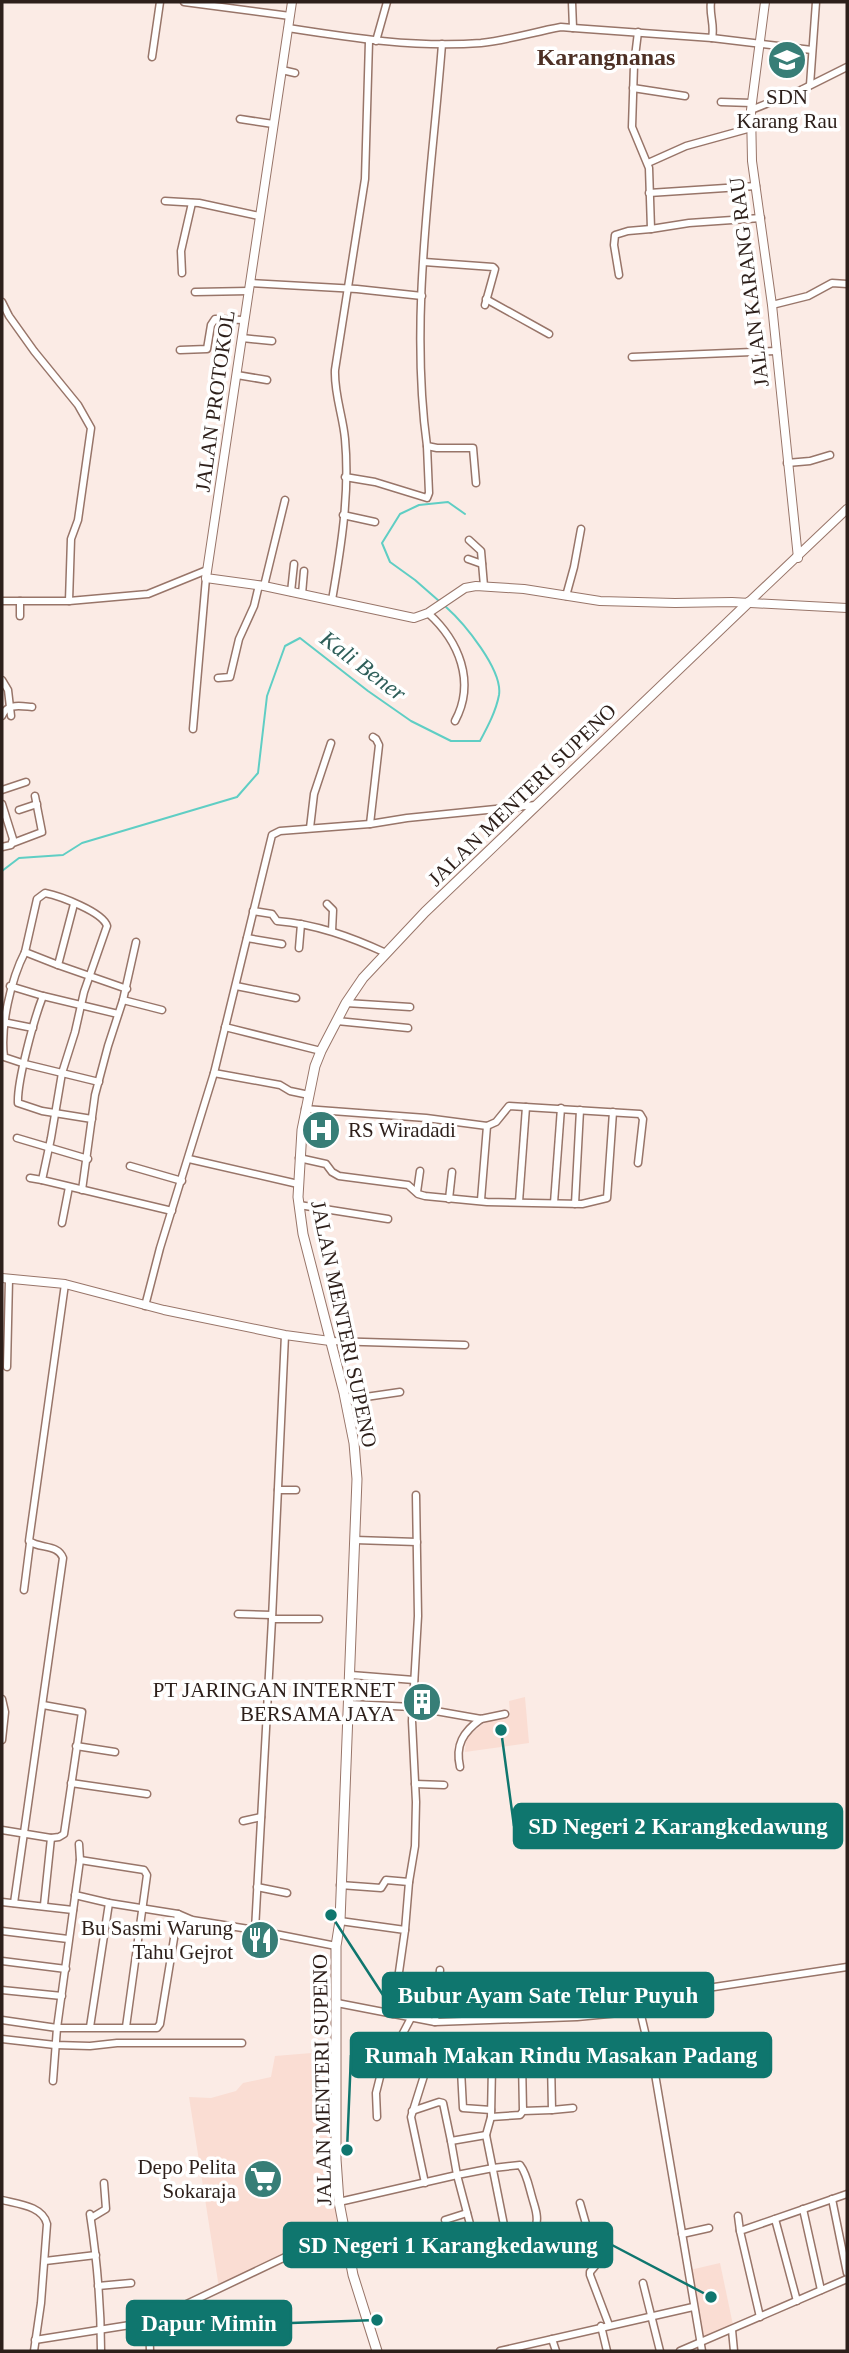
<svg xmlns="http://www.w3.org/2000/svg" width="849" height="2353" viewBox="0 0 849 2353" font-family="'Times New Roman',serif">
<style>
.built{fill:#faddd3}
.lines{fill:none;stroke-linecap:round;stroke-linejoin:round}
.stream{stroke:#5fcec4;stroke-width:2}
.minor-casing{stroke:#987569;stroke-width:9}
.tertiary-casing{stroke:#987569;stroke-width:10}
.secondary-casing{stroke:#987569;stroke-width:11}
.minor{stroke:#fff;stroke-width:6}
.tertiary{stroke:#fff;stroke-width:8}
.secondary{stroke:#fff;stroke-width:9}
.labels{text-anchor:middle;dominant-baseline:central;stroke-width:7;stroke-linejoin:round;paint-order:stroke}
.poi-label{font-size:21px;fill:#2d1f1a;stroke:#fff;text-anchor:end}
.street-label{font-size:21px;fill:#2d1f1a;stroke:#fff}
.water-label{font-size:23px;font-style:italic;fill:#2e5e59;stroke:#fff}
.quarter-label{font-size:24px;font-weight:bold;fill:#4d3025;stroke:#fff}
.leader{fill:none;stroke:#0f766e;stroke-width:2.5}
.callout-dot{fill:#0f766e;stroke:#fff;stroke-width:2.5}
.callout{fill:#0f766e;stroke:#0f766e;stroke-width:2.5}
.callout-label{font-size:23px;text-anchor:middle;font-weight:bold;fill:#fff}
</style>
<rect width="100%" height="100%" fill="#fbebe5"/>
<g class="built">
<polygon points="525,1697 529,1743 465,1752 466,1738 490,1718 510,1714 509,1701"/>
<polygon points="336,2051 337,2228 219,2288 189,2097 211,2098 236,2091 243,2083 271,2077 275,2056"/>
<polygon points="720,2263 733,2325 703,2337 690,2270"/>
</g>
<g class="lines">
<g class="stream">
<polyline points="439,601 415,580 390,562 382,543 400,514 419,505 448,502 465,514"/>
<path d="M2 871 19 858 63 855 82 843 237 797 258 773 267 696 285 646 300 638 368 691 411 721 451 741H480C488 726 496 711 499 695 503 670 464 623 446 607"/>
</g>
<defs>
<g id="minor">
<polyline points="184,2 290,16"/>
<polyline points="572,2 573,28"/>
<path d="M711 2C709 15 715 25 712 38"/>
<path d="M288 28C352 38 416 48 481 43 508 40 534 32 561 27L573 28 712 38 812 50"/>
<polyline points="638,32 634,65 632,127 649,168 651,229 689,223 761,218"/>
<polyline points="376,41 387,2"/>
<path d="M442 44C432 175 409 315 427 446L437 448H473L476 483"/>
<polyline points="152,57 160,2"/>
<polyline points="282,70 295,73"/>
<polyline points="810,85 816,2"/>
<polyline points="633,88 685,96"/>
<polyline points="721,102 752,103"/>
<polyline points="751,110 801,90 847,67"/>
<polyline points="240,119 273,124"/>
<polyline points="648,163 686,146 751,128"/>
<polyline points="649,193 756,186"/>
<polyline points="165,201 199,203 259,216"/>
<polyline points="424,262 493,267 495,269 485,305"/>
<polyline points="182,273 181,251 192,203"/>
<polyline points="619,275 614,245 615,235 628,231 651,229"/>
<polyline points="250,283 357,289 422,296"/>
<polyline points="195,292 249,291"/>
<polyline points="486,299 549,334"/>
<polyline points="2,302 9,316 34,351 78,405 91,428 78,520 71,539 69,601"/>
<polyline points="772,305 808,296 832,283 847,284"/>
<polyline points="242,338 272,341"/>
<polyline points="180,350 207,349 211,325 215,319 244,320"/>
<polyline points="632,357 777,351"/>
<polyline points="237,375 267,380"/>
<polyline points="787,463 810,461 830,455"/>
<polyline points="345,477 375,482 427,498 429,493 427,446"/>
<polyline points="343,515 375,522"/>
<polyline points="469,540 481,551 484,586"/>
<polyline points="468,559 482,564"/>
<polyline points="264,586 285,500"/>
<polyline points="291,592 294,564"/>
<polyline points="302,594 304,571"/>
<polyline points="566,596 574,567 581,529"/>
<path d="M332 600C341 548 350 493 345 439 343 416 334 394 335 370L365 179 369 41"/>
<polyline points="2,601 69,601 148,594 207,570"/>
<path d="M428 613C459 641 476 682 455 721"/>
<polyline points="20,616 20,601"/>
<polyline points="218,678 230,677 239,639 254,606 259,585"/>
<polyline points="2,680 8,690 11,716"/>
<path d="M2 716C7 703 20 706 32 707"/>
<polyline points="193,729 206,578"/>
<polyline points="2,790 26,782"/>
<polyline points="2,804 13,839 11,845 2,847"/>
<polyline points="19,810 37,804"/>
<polyline points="370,824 379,745 376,739 373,737"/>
<polyline points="310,828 314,794 331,743"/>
<polyline points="13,843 42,832 35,796"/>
<polyline points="74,904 58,965 127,989"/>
<polyline points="327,904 333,910 332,931"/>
<path d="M253 911 272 914 277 921C316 924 351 937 386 953"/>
<polyline points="247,938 282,944"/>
<polyline points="299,948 301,924"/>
<path d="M25 952C11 979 0 1027 4 1057L25 1064 99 1082"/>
<path d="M58 965 25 952 37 899 45 893C60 896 103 912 107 926L84 992 75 1032 62 1073 51 1138 42 1180 172 1211"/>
<polyline points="10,986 43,996"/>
<polyline points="236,986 296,998"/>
<polyline points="123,1000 136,942"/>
<polyline points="346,1003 410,1007"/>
<polyline points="337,1021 408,1028"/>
<polyline points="3,1022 33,1028"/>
<polyline points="225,1027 321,1051"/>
<polyline points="214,1073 280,1085 290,1091 309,1095"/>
<polyline points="305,1109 426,1118 487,1126 496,1122 509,1106 640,1114 643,1119 638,1163"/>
<path d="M92 1119 42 1111 18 1103C17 1081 34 1019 43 996L118 1014"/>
<polyline points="17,1138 88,1159"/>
<polyline points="299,1158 326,1164 332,1172 339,1176 408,1185 418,1194 425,1196 487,1202 582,1204 607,1198 613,1112"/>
<polyline points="189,1159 298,1184"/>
<polyline points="130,1166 182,1181"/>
<polyline points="30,1178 42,1180"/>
<polyline points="82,1190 95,1095 108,1046 123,1000 162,1010"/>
<polyline points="417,1192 420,1171"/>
<polyline points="449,1199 452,1172"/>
<polyline points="481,1200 487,1126"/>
<polyline points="519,1202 526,1107"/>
<polyline points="554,1203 561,1108"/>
<polyline points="575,1204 580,1110"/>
<polyline points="299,1205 388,1219"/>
<polyline points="62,1223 69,1187"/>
<polyline points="145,1306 160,1248 214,1073 272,835 280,831 370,824 407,818 536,805"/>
<polyline points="330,1341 465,1345"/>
<polyline points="7,1367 9,1279"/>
<polyline points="345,1400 400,1392"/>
<polyline points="278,1490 296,1490"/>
<polyline points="355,1540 417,1542"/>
<polyline points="24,1590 30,1543"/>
<polyline points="238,1614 272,1615"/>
<polyline points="272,1619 319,1619"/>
<polyline points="351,1675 414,1680"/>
<polyline points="2,1699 5,1712 2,1740"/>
<polyline points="349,1704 413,1707 481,1719 505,1714"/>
<polyline points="76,1746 115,1752"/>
<path d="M460 1767C455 1745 463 1732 481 1719"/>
<polyline points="71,1783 147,1794"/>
<polyline points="415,1784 444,1785"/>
<polyline points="243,1821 261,1817"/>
<polyline points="2,1830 51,1838 59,1837 64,1834 82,1712 43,1705"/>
<polyline points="79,1844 80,1860 57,2028 157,2028 160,2024 178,1914"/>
<polyline points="80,1860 144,1870 147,1875 126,2027"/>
<polyline points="340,1885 381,1888 386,1880 409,1882"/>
<polyline points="257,1887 287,1893"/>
<polyline points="75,1895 109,1903 178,1914 192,1920 255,1930 272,1619 285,1335"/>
<polyline points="2,1902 73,1910"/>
<path d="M14 1903 63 1558C58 1544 40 1549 29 1541L65 1284"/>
<polyline points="44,1905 51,1838"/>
<polyline points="340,1921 405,1930 393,2014"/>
<polyline points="175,1930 192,1920"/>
<polyline points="255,1930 336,1946"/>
<polyline points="405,1930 409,1882 415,1846 416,1802 412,1721 418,1616 416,1495"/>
<polyline points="2,1931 68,1939"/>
<polyline points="2,1961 66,1969"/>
<polyline points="398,1981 425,1986"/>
<polyline points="2,1990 62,1996"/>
<polyline points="337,2003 435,2022 577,2017 640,2011 658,1999 681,1992 847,1967"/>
<polyline points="640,2011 655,2074 702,2351"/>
<polyline points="2,2020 57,2028 53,2081"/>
<polyline points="435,2022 440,1970"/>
<polyline points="90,2027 109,1903"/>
<polyline points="2,2039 55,2045 90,2046 117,2043 242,2043"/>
<polyline points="549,2060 551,2054 571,2053"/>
<polyline points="552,2110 573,2108"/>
<polyline points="412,2111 439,2102 443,2103 451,2141"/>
<polyline points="377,2117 376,2093 380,2077 411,2018"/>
<polyline points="491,2117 520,2115 523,2111 552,2110 551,2061 522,2060 523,2111"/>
<polyline points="486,2135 491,2117 492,2066"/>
<polyline points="425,2183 411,2117 428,2063 436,2061 457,2062 461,2070 463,2108 491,2110"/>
<polyline points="832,2199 847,2273"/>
<path d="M2 2200C18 2204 43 2206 47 2224L41 2303 34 2351"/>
<path d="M339 2202 457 2175 479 2258 485 2260C496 2253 532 2235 536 2225 539 2216 534 2205 532 2197 529 2187 527 2174 520 2165L493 2168 457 2175 451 2141 486 2135 508 2245"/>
<polyline points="580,2203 596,2259 595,2266 590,2272 590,2275 609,2325"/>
<polyline points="803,2209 821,2290"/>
<path d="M90 2214C97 2260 101 2305 101 2351"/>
<polyline points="738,2216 740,2231"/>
<polyline points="91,2218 106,2209 104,2183"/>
<polyline points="775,2219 797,2301"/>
<polyline points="445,2220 467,2213"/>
<polyline points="682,2234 709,2228"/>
<polyline points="45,2261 96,2255"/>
<polyline points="643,2283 660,2351"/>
<polyline points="98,2286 131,2283"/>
<polyline points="760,2317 740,2231 847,2194"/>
<polyline points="149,2322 150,2351"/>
<polyline points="601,2326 607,2351"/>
<polyline points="732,2330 734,2351"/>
<polyline points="552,2339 556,2351"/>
<polyline points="35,2340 149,2322 344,2229"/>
<polyline points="500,2351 693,2307"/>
<polyline points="680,2351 847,2279"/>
</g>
<g id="tertiary">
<polyline points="292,2 206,578 264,586 414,618 428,613 465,588 476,586 524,589 600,601 675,603 732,602 847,608"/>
<polyline points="765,2 751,110 752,161 772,305 798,558"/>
<polyline points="749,602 847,509"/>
<polyline points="2,1278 65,1284 164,1310 285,1335 330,1341"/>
</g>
<polyline id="secondary" points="377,2351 353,2275 339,2202 336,2159 336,1946 340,1921 357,1479 354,1443 344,1393 303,1234 298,1197 302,1130 315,1066 321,1051 346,1003 363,978 425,912 749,602"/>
</defs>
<use href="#minor" class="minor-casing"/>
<use href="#tertiary" class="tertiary-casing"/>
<use href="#secondary" class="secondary-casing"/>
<use href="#minor" class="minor"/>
<use href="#tertiary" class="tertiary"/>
<use href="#secondary" class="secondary"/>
</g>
<defs>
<symbol id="school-disc" viewBox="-11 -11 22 22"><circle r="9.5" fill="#377e77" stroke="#fff"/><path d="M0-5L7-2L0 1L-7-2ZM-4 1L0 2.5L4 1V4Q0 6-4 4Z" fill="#fff"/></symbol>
<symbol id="hospital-disc" viewBox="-11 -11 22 22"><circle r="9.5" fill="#377e77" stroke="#fff"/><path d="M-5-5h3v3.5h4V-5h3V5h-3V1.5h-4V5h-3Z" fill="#fff"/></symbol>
<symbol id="building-disc" viewBox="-11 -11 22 22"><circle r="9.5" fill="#377e77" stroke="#fff"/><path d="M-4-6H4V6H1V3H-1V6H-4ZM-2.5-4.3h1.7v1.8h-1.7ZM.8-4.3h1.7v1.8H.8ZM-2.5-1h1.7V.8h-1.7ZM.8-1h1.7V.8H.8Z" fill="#fff"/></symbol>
<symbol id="restaurant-disc" viewBox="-11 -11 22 22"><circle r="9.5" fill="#377e77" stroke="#fff"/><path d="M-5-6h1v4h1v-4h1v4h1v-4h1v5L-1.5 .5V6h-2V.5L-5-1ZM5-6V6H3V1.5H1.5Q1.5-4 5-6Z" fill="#fff"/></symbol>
<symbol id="supermarket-disc" viewBox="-11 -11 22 22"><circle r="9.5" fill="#377e77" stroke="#fff"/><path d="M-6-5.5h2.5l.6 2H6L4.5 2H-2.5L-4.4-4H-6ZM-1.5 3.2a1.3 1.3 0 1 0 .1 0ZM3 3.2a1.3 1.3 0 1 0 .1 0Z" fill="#fff"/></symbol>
</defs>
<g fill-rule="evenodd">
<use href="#school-disc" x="765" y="38" width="44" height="44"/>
<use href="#hospital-disc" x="299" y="1108" width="44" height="44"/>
<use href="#building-disc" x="400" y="1680" width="44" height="44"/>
<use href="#restaurant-disc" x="238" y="1918" width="44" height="44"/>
<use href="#supermarket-disc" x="241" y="2157" width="44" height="44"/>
</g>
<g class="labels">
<g class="poi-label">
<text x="787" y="97" text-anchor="middle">SDN<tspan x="787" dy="24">Karang Rau</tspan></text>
<text x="348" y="1130" text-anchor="start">RS Wiradadi</text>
<text x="395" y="1690">PT JARINGAN INTERNET<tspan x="395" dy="24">BERSAMA JAYA</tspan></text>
<text x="233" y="1928">Bu Sasmi Warung<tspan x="233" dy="24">Tahu Gejrot</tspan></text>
<text x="236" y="2167">Depo Pelita<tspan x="236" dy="24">Sokaraja</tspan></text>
</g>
<g class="street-label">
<text transform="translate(749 282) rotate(-97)">JALAN KARANG RAU</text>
<text transform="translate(215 401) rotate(-82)">JALAN PROTOKOL</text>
<text transform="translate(522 795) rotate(-44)">JALAN MENTERI SUPENO</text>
<text transform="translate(344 1324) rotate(78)">JALAN MENTERI SUPENO</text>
<text transform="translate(322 2080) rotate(-91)">JALAN MENTERI SUPENO</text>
</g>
<g class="water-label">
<text transform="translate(363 666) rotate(37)">Kali Bener</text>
</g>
<g class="quarter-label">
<text x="606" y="57">Karangnanas</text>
</g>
</g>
<path class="leader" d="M501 1730L514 1826M331 1915L383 1995M347 2150L351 2055M711 2297L612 2245M377 2320L291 2323"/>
<g class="callout-dot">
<circle cx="501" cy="1730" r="7"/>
<circle cx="331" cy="1915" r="7"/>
<circle cx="347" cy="2150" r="7"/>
<circle cx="711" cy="2297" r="7"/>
<circle cx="377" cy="2320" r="7"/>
</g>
<g class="callout">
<rect x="514" y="1804" width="328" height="44" rx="7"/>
<rect x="383" y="1973" width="330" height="44" rx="7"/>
<rect x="351" y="2033" width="420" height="44" rx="7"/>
<rect x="284" y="2223" width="328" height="44" rx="7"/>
<rect x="127" y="2301" width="164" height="44" rx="7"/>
</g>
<g class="callout-label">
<text x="678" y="1834">SD Negeri 2 Karangkedawung</text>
<text x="548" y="2003">Bubur Ayam Sate Telur Puyuh</text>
<text x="561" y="2063">Rumah Makan Rindu Masakan Padang</text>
<text x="448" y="2253">SD Negeri 1 Karangkedawung</text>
<text x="209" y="2331">Dapur Mimin</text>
</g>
<rect width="849" height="2353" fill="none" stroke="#2d1f1a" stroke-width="7"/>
</svg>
